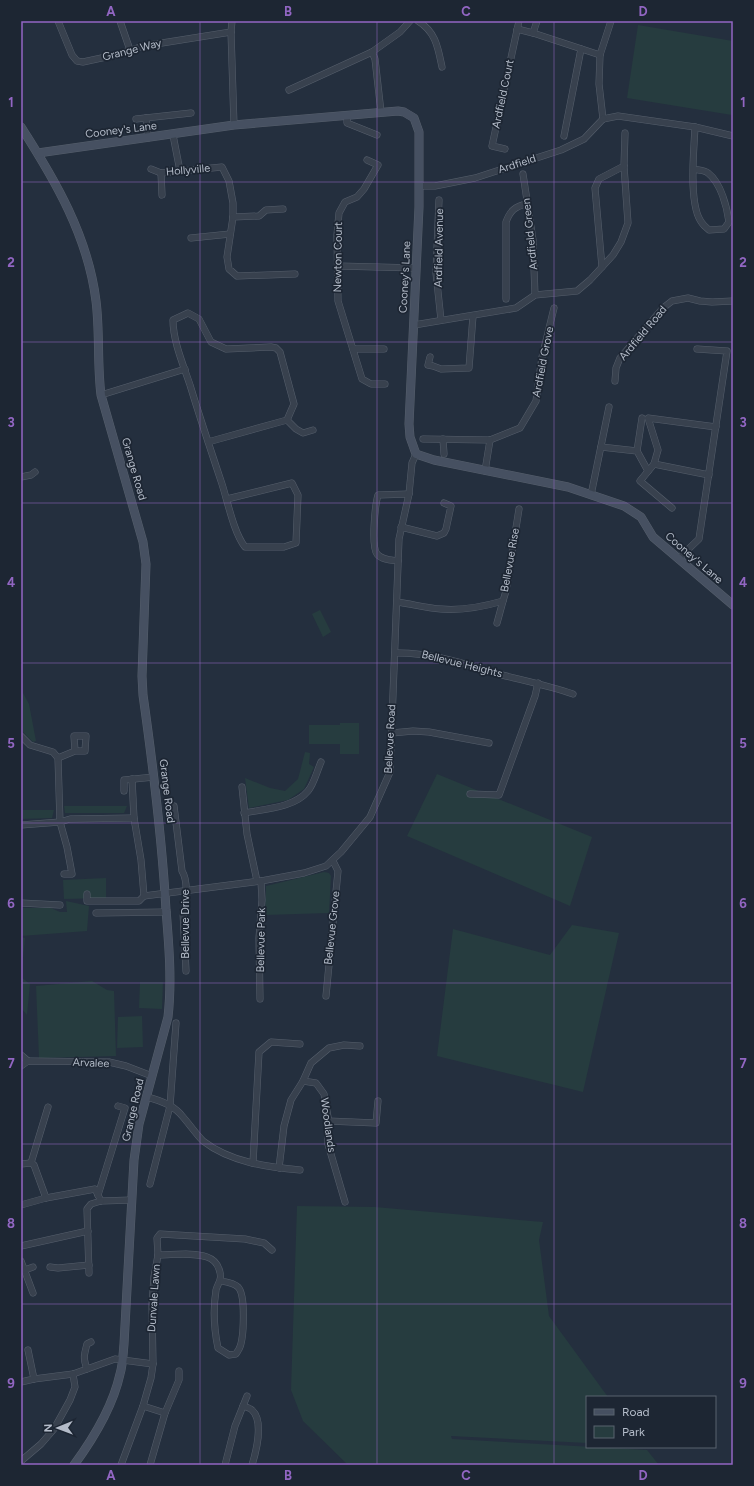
<svg xmlns="http://www.w3.org/2000/svg" width="754" height="1486" viewBox="0 0 754 1486" font-family="Figtree,sans-serif">
<style>
.green{fill:#263c3f}
.lines{fill:none;stroke-linecap:round;stroke-linejoin:round}
.street-casing{stroke:#565f6c;stroke-width:7}
.secondary-casing{stroke:#565f6c;stroke-width:9}
.street{stroke:#38414e;stroke-width:6}
.secondary{stroke:#465061;stroke-width:8}
.grid{fill:none;stroke:#9266c3;stroke-width:1;stroke-opacity:0.55}
.labels{text-anchor:middle;dominant-baseline:central;stroke-width:3.5;stroke-linejoin:round;paint-order:stroke}
.street-label{font-size:11px;fill:#b4bcc9;stroke:#1d2633}
.neatline{fill:none;stroke:#9266c3;stroke-width:1.5}
.grid-label{font-size:13px;text-anchor:middle;font-weight:bold;fill:#9266c3}
</style>
<rect width="100%" height="100%" fill="#242f3e"/>
<g class="green">
<polygon points="638,25 733,41 733,106 732,115 627,98"/>
<polygon points="320,610 331,632 323,637 312,614"/>
<polygon points="21,683 23,693 29,704 36,741 33,742 21,730"/>
<polygon points="340,723 359,723 359,754 340,754 340,744 309,744 309,725 340,725"/>
<polygon points="305,752 310,753 309,764 314,767 304,789 288,800 249,808 245,778 270,788 285,791 298,779"/>
<polygon points="437,774 592,837 570,906 407,836"/>
<polygon points="64,806 127,806 124,813 65,813"/>
<polygon points="21,810 54,810 52,818 21,819"/>
<polygon points="324,872 329,873 331,876 329,913 265,915 266,886"/>
<polygon points="106,878 106,898 64,899 63,880"/>
<polygon points="66,901 89,906 87,931 21,936 21,908 51,908 60,912 67,912"/>
<polygon points="572,925 619,933 583,1092 437,1056 453,929 550,955"/>
<polygon points="21,937 25,938 21,977 30,984 27,1015 21,1008"/>
<polygon points="92,981 107,990 114,991 116,1056 39,1058 36,986"/>
<polygon points="140,982 163,982 162,1009 139,1008"/>
<polygon points="142,1016 143,1047 117,1048 118,1017"/>
<polygon points="297,1206 375,1207 543,1222 539,1240 549,1316 608,1397 587,1397 587,1443 451,1436 452,1439 647,1450 659,1465 348,1465 303,1421 291,1390"/>
</g>
<g class="lines">
<defs>
<g id="street">
<polyline points="58,21 72,55 77,61 83,62 120,54 143,46 231,32"/>
<polyline points="120,21 130,50"/>
<polyline points="232,21 231,32 234,125"/>
<path d="M418 21C436 32 438 48 442 67"/>
<polyline points="517,29 533,33 600,55 599,84 603,119"/>
<polyline points="533,33 537,21"/>
<polyline points="372,52 400,32 410,21"/>
<polyline points="600,55 611,21"/>
<polyline points="289,90 372,52 375,59 381,112"/>
<polyline points="347,115 347,123 377,135"/>
<polyline points="146,118 148,138"/>
<polyline points="136,119 191,113"/>
<polyline points="603,119 618,116 695,127 733,136"/>
<polyline points="173,135 180,171"/>
<polyline points="564,136 581,49"/>
<polyline points="505,149 492,146 519,21"/>
<polyline points="367,160 378,165 364,189 357,197 345,202 339,213 337,235 338,301 362,379 371,384 385,384"/>
<polyline points="151,169 161,173 222,167 229,181 233,203 233,217 227,257 229,269 237,276 295,274"/>
<path d="M693 169C697 170 705 170 708 173 721 183 727 207 729 222L724 229 709 230C707 228 704 226 702 223 688 206 694 149 695 127"/>
<polyline points="161,173 162,195"/>
<polyline points="523,174 533,240 535,295"/>
<polyline points="420,186 435,186 475,178 561,150 584,139 603,119"/>
<polyline points="439,200 436,273 441,320"/>
<polyline points="233,217 259,216 266,210 283,209"/>
<polyline points="191,238 230,234"/>
<polyline points="338,266 416,268"/>
<polyline points="602,267 613,255 621,242 628,223 624,166"/>
<path d="M506 299V222C510 211 515 206 527 204"/>
<polyline points="414,325 516,308 535,295 577,291 590,280 602,267 595,188 599,179 624,166 625,133"/>
<polyline points="353,349 384,349"/>
<polyline points="430,357 428,365 433,366 441,369 469,368 473,316"/>
<polyline points="615,381 616,368 620,358 663,308 672,301 688,298 700,301 712,302 733,301"/>
<polyline points="101,395 185,369"/>
<polyline points="287,420 296,429 303,433 313,430"/>
<polyline points="423,439 490,440 520,428 536,401 542,357 554,308"/>
<polyline points="443,439 444,454"/>
<path d="M208 442 287 420 294 404 280 352 276 348 271 347 226 349 211 342 199 319 188 313 173 320C173 341 183 364 190 385 200 418 211 451 222 484 228 503 234 533 245 547H284L296 543 298 495 292 483 227 499"/>
<polyline points="601,447 637,451 648,471"/>
<polyline points="637,451 642,418"/>
<polyline points="654,464 709,475"/>
<polyline points="485,471 490,440"/>
<polyline points="21,477 31,475 35,472"/>
<polyline points="591,495 609,407"/>
<polyline points="672,508 640,481 654,464 658,450 648,418 716,427"/>
<polyline points="401,527 437,536 444,533 446,529 451,506 444,503"/>
<polyline points="678,559 699,539 727,351 697,349"/>
<path d="M398 561C391 560 382 560 377 554 371 546 375 505 378 495L409 494"/>
<path d="M397 602C412 604 426 608 441 609 462 611 482 607 503 601L506 591 519 509"/>
<polyline points="497,623 503,601"/>
<path d="M395 653C432 652 467 665 502 675 526 681 550 686 573 694"/>
<polyline points="392,733 413,731 429,732 489,743"/>
<polyline points="21,736 30,745 53,752 58,758 60,822 67,847 72,874 64,874"/>
<polyline points="58,758 75,751 85,751 86,736 74,736 75,751"/>
<polyline points="242,787 247,834 257,881"/>
<polyline points="124,791 124,780 154,777"/>
<polyline points="470,794 499,795 535,696 538,683"/>
<path d="M174 806 182 871C188 880 187 902 183 912L186 971"/>
<path d="M244 813C264 809 294 808 308 791 314 784 317 771 321 762"/>
<polyline points="21,825 60,822 70,819 134,818"/>
<polyline points="87,894 87,901 139,901 144,896 141,860 134,818 132,779"/>
<polyline points="144,896 261,881 304,873 326,866 341,852 370,817 390,772 399,539 409,494 412,463 416,454"/>
<polyline points="21,903 60,905"/>
<polyline points="96,913 167,912"/>
<polyline points="326,996 338,871 333,861"/>
<polyline points="260,999 259,938 262,900 261,881"/>
<polyline points="21,1055 28,1061"/>
<polyline points="21,1066 28,1061 109,1062 126,1066 152,1076"/>
<polyline points="303,1081 311,1063 329,1048 344,1045 360,1046"/>
<path d="M146 1097C160 1100 174 1105 183 1117 190 1125 196 1134 203 1141 230 1162 267 1167 300 1170"/>
<polyline points="328,1121 376,1123 378,1101"/>
<polyline points="31,1163 48,1107"/>
<polyline points="253,1163 259,1052 271,1042 300,1044"/>
<polyline points="21,1164 31,1163 34,1165 46,1198"/>
<polyline points="279,1168 284,1126 291,1100 303,1081 316,1083 324,1094 328,1117 328,1144 345,1202"/>
<polyline points="150,1184 170,1106 176,1023"/>
<polyline points="98,1195 125,1108 118,1106"/>
<polyline points="21,1205 46,1198 95,1189 101,1201 132,1200"/>
<polyline points="21,1246 88,1231"/>
<path d="M158 1255C173 1255 193 1252 207 1257 213 1259 217 1263 219 1269 223 1280 218 1282 216 1290 213 1309 214 1329 218 1348L229 1355 236 1354C237 1352 238 1351 239 1349 244 1340 246 1295 238 1287 234 1283 227 1282 221 1281"/>
<polyline points="21,1261 33,1293"/>
<polyline points="50,1267 58,1268 89,1265"/>
<polyline points="25,1270 33,1267"/>
<polyline points="89,1273 87,1209 91,1204 101,1201"/>
<path d="M87 1369C83 1358 84 1355 87 1344L91 1342"/>
<polyline points="34,1379 73,1374 115,1359 153,1364"/>
<polyline points="21,1382 34,1379 28,1350"/>
<polyline points="143,1406 165,1413"/>
<polyline points="243,1406 247,1396"/>
<polyline points="21,1461 41,1444 54,1429 70,1400 75,1387 73,1374"/>
<polyline points="121,1465 143,1406 151,1378 153,1364 152,1305 154,1277 158,1255 157,1238 160,1234 245,1239 264,1243 272,1250"/>
<polyline points="150,1465 165,1413 179,1380 179,1371"/>
<path d="M225 1465 235 1426 243 1406C246 1407 250 1408 252 1410 264 1421 256 1452 252 1465"/>
</g>
<g id="secondary">
<path d="M21 127C55 180 88 236 96 301 100 332 97 363 101 395L143 542 146 564 142 676 143 695C153 766 162 838 166 910 169 945 172 982 168 1017L139 1124 134 1160 124 1344C123 1354 123 1364 120 1374 113 1406 93 1439 74 1465"/>
<polyline points="38,153 234,125 398,111 404,112 414,118 419,132 419,207 409,424 410,437 416,454 434,460 568,487 624,506 641,517 653,537 733,605"/>
</g>
</defs>
<use href="#street" class="street-casing"/>
<use href="#secondary" class="secondary-casing"/>
<use href="#street" class="street"/>
<use href="#secondary" class="secondary"/>
</g>
<path class="grid" d="M200 21V1465M377 21V1465M554 21V1465M21 182H733M21 342H733M21 503H733M21 663H733M21 823H733M21 983H733M21 1144H733M21 1304H733"/>
<g class="labels">
<g class="street-label">
<text transform="translate(132 50) rotate(-14)">Grange Way</text>
<text transform="translate(503 94) rotate(-78)">Ardfield Court</text>
<text transform="translate(121 130) rotate(-7)">Cooney's Lane</text>
<text transform="translate(517 164) rotate(-18)">Ardfield</text>
<text transform="translate(188 170) rotate(-5)">Hollyville</text>
<text transform="translate(530 234) rotate(-96)">Ardfield Green</text>
<text transform="translate(439 248) rotate(-89)">Ardfield Avenue</text>
<text transform="translate(338 257) rotate(-89)">Newton Court</text>
<text transform="translate(405 277) rotate(-87)">Cooney's Lane</text>
<text transform="translate(643 333) rotate(-50)">Ardfield Road</text>
<text transform="translate(543 362) rotate(-79)">Ardfield Grove</text>
<text transform="translate(134 469) rotate(74)">Grange Road</text>
<text transform="translate(694 558) rotate(41)">Cooney's Lane</text>
<text transform="translate(510 560) rotate(-80)">Bellevue Rise</text>
<text transform="translate(462 664) rotate(14)">Bellevue Heights</text>
<text transform="translate(390 739) rotate(-87)">Bellevue Road</text>
<text transform="translate(167 791) rotate(83)">Grange Road</text>
<text transform="translate(185 924) rotate(-90)">Bellevue Drive</text>
<text transform="translate(332 928) rotate(-84)">Bellevue Grove</text>
<text transform="translate(261 940) rotate(-89)">Bellevue Park</text>
<text transform="translate(91 1063) rotate(2)">Arvalee</text>
<text transform="translate(133 1110) rotate(-77)">Grange Road</text>
<text transform="translate(328 1125) rotate(82)">Woodlands</text>
<text transform="translate(154 1298) rotate(-86)">Dunvale Lawn</text>
</g>
</g>
<rect width="754" height="1486" fill="none" stroke="#1d2633" stroke-width="44"/>
<rect x="586" y="1396" width="130" height="52" fill="#1d2633" stroke="#59626f"/>
<rect x="594" y="1409" width="20" height="6" fill="#465061" stroke="#59626f"/>
<text x="622" y="1416" font-size="12" fill="#b4bcc9">Road</text>
<rect x="594" y="1426" width="20" height="12" fill="#263c3f" stroke="#59626f"/>
<text x="622" y="1436" font-size="12" fill="#b4bcc9">Park</text>
<g transform="translate(58 1428) rotate(269)" stroke="#1d2633" stroke-width="3" paint-order="stroke">
<path d="M0-3L7 15L0 10L-7 15Z" fill="#b4bcc9"/>
<text y="-6" font-size="11" font-weight="bold" text-anchor="middle" fill="#b4bcc9">N</text>
</g>
<rect x="22" y="22" width="710" height="1442" class="neatline"/>
<g class="grid-label">
<text x="111" y="16">A</text>
<text x="288" y="16">B</text>
<text x="466" y="16">C</text>
<text x="643" y="16">D</text>
<text x="11" y="107">1</text>
<text x="743" y="107">1</text>
<text x="11" y="267">2</text>
<text x="743" y="267">2</text>
<text x="11" y="427">3</text>
<text x="743" y="427">3</text>
<text x="11" y="587">4</text>
<text x="743" y="587">4</text>
<text x="11" y="748">5</text>
<text x="743" y="748">5</text>
<text x="11" y="908">6</text>
<text x="743" y="908">6</text>
<text x="11" y="1068">7</text>
<text x="743" y="1068">7</text>
<text x="11" y="1228">8</text>
<text x="743" y="1228">8</text>
<text x="11" y="1388">9</text>
<text x="743" y="1388">9</text>
<text x="111" y="1480">A</text>
<text x="288" y="1480">B</text>
<text x="466" y="1480">C</text>
<text x="643" y="1480">D</text>
</g>
</svg>
